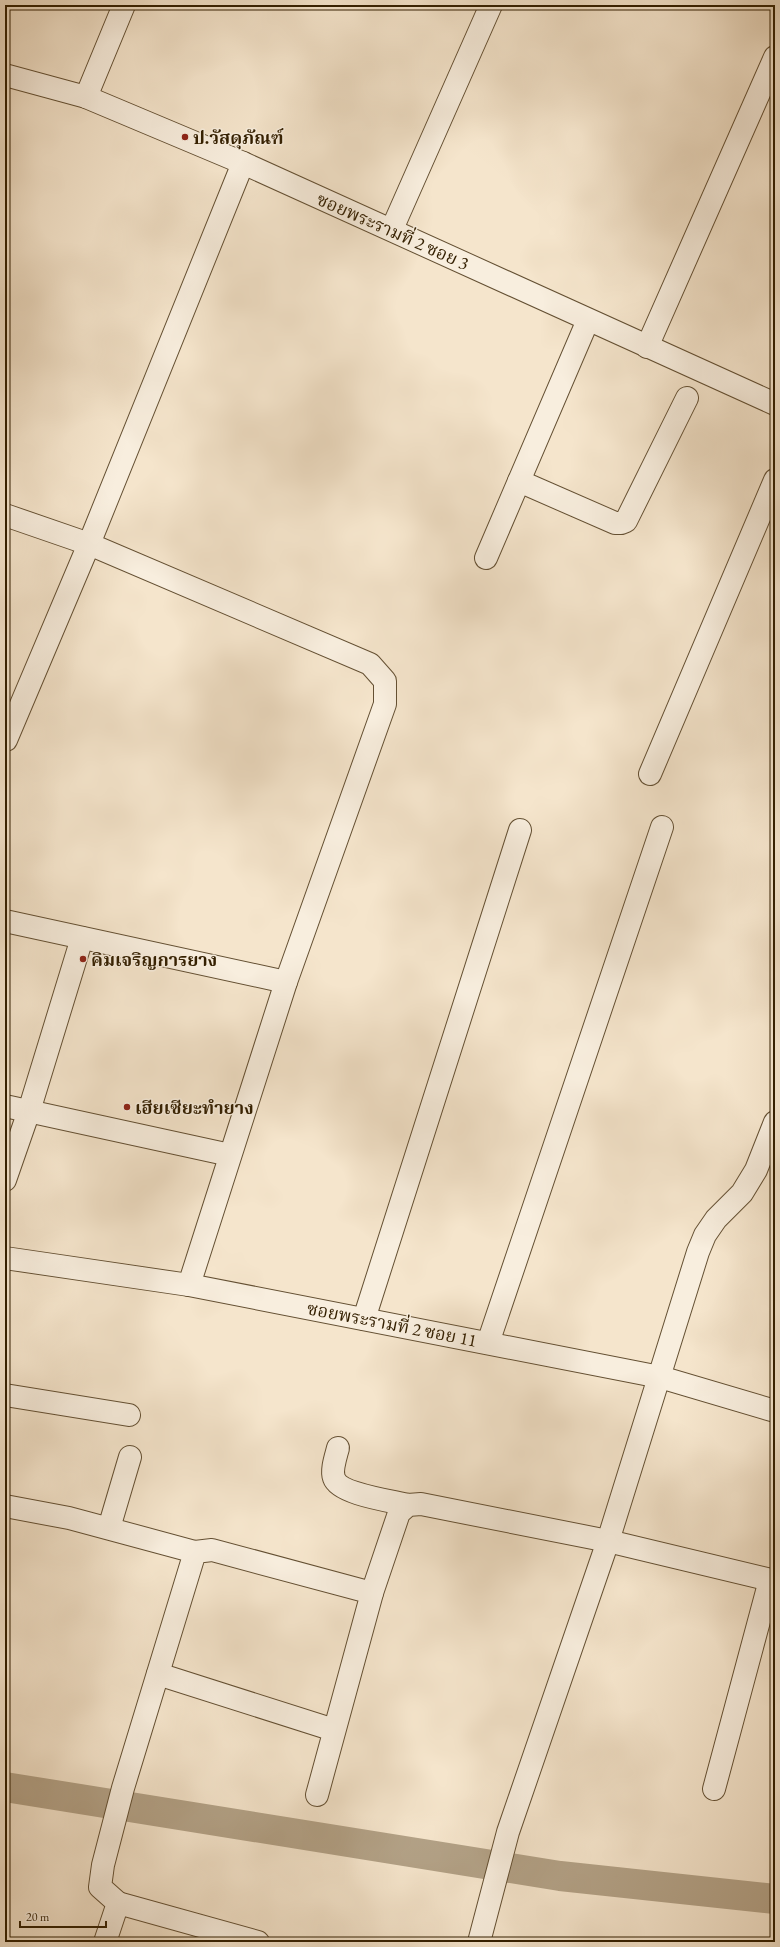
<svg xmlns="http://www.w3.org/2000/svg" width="780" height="1947" viewBox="0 0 780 1947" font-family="'EB Garamond','Noto Serif Thai',serif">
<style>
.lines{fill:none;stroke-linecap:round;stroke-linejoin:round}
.canal{stroke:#b3a287;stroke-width:30}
.minor-casing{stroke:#645033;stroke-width:24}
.minor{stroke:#f8eede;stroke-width:22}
.poi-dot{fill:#8f2418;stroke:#f8eede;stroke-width:1.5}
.labels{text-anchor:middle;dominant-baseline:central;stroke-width:3;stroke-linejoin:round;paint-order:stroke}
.poi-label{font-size:18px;font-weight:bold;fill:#331f00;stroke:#f8eede;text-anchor:start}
.street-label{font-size:18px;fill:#331f00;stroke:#f8eede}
</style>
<rect width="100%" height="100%" fill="#f5e5cc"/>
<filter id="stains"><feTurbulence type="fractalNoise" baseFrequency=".005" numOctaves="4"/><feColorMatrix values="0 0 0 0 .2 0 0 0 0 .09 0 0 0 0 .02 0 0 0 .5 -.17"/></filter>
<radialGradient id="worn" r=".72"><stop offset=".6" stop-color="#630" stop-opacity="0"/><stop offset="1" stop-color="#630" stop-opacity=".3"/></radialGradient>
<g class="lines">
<polyline class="canal" points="5,1787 560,1876 775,1899"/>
<defs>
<g id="minor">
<polyline points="5,75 86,97 243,163 775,404"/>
<polyline points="86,97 124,5"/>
<polyline points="392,229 491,5"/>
<polyline points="647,347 775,57"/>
<polyline points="519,481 615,523 621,523 626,521 687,398"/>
<polyline points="5,515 89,544 370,664 385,681 385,704 286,982 189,1285"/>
<polyline points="486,558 588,320"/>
<polyline points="6,740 89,544 243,163"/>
<polyline points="650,774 775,480"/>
<polyline points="5,921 286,982"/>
<polyline points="5,1106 230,1155"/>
<polyline points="5,1180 29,1111 82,938"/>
<polyline points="5,1258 189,1285 660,1377 775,1411"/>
<polyline points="364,1319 520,830"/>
<polyline points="488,1343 662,827"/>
<polyline points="5,1395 129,1415"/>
<path d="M338 1448C336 1456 331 1470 334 1478 339 1494 392 1501 408 1505"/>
<polyline points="5,1506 69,1518 195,1552"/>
<polyline points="109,1528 130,1457"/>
<polyline points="158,1674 334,1730"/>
<polyline points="714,1789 770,1580"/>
<polyline points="317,1795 372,1593 399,1513 408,1505 421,1504 608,1541 775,1581"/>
<polyline points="118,1903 258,1942"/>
<polyline points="105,1942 118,1903 100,1887 103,1865 123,1788 195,1552 212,1550 372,1593"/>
<polyline points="479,1942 508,1832 608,1541 698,1252 705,1235 716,1219 742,1193 756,1170 775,1122"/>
</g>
</defs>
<use href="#minor" class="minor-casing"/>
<use href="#minor" class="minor"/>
</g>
<g class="poi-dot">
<circle cx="185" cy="137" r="4"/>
<circle cx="83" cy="959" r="4"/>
<circle cx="127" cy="1107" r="4"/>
</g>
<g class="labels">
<g class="poi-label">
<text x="193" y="137">ป.วัสดุภัณฑ์</text>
<text x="91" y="959">คิมเจริญการยาง</text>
<text x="135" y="1107">เฮียเซียะทำยาง</text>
</g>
<g class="street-label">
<text transform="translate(393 231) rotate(24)">ซอยพระรามที่ 2 ซอย 3</text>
<text transform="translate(392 1324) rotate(11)">ซอยพระรามที่ 2 ซอย 11</text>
</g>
</g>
<rect width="780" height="1947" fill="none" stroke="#f5e5cc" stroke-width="20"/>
<rect x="6" y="6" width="768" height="1935" fill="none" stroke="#331f00" stroke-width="2"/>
<rect x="10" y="10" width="760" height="1927" fill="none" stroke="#331f00"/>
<path d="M20 1921v6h86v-6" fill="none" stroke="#331f00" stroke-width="2"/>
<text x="26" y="1921" font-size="12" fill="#331f00" stroke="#f8eede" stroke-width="3" paint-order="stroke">20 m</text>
<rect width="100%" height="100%" filter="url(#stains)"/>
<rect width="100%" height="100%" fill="url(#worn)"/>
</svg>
